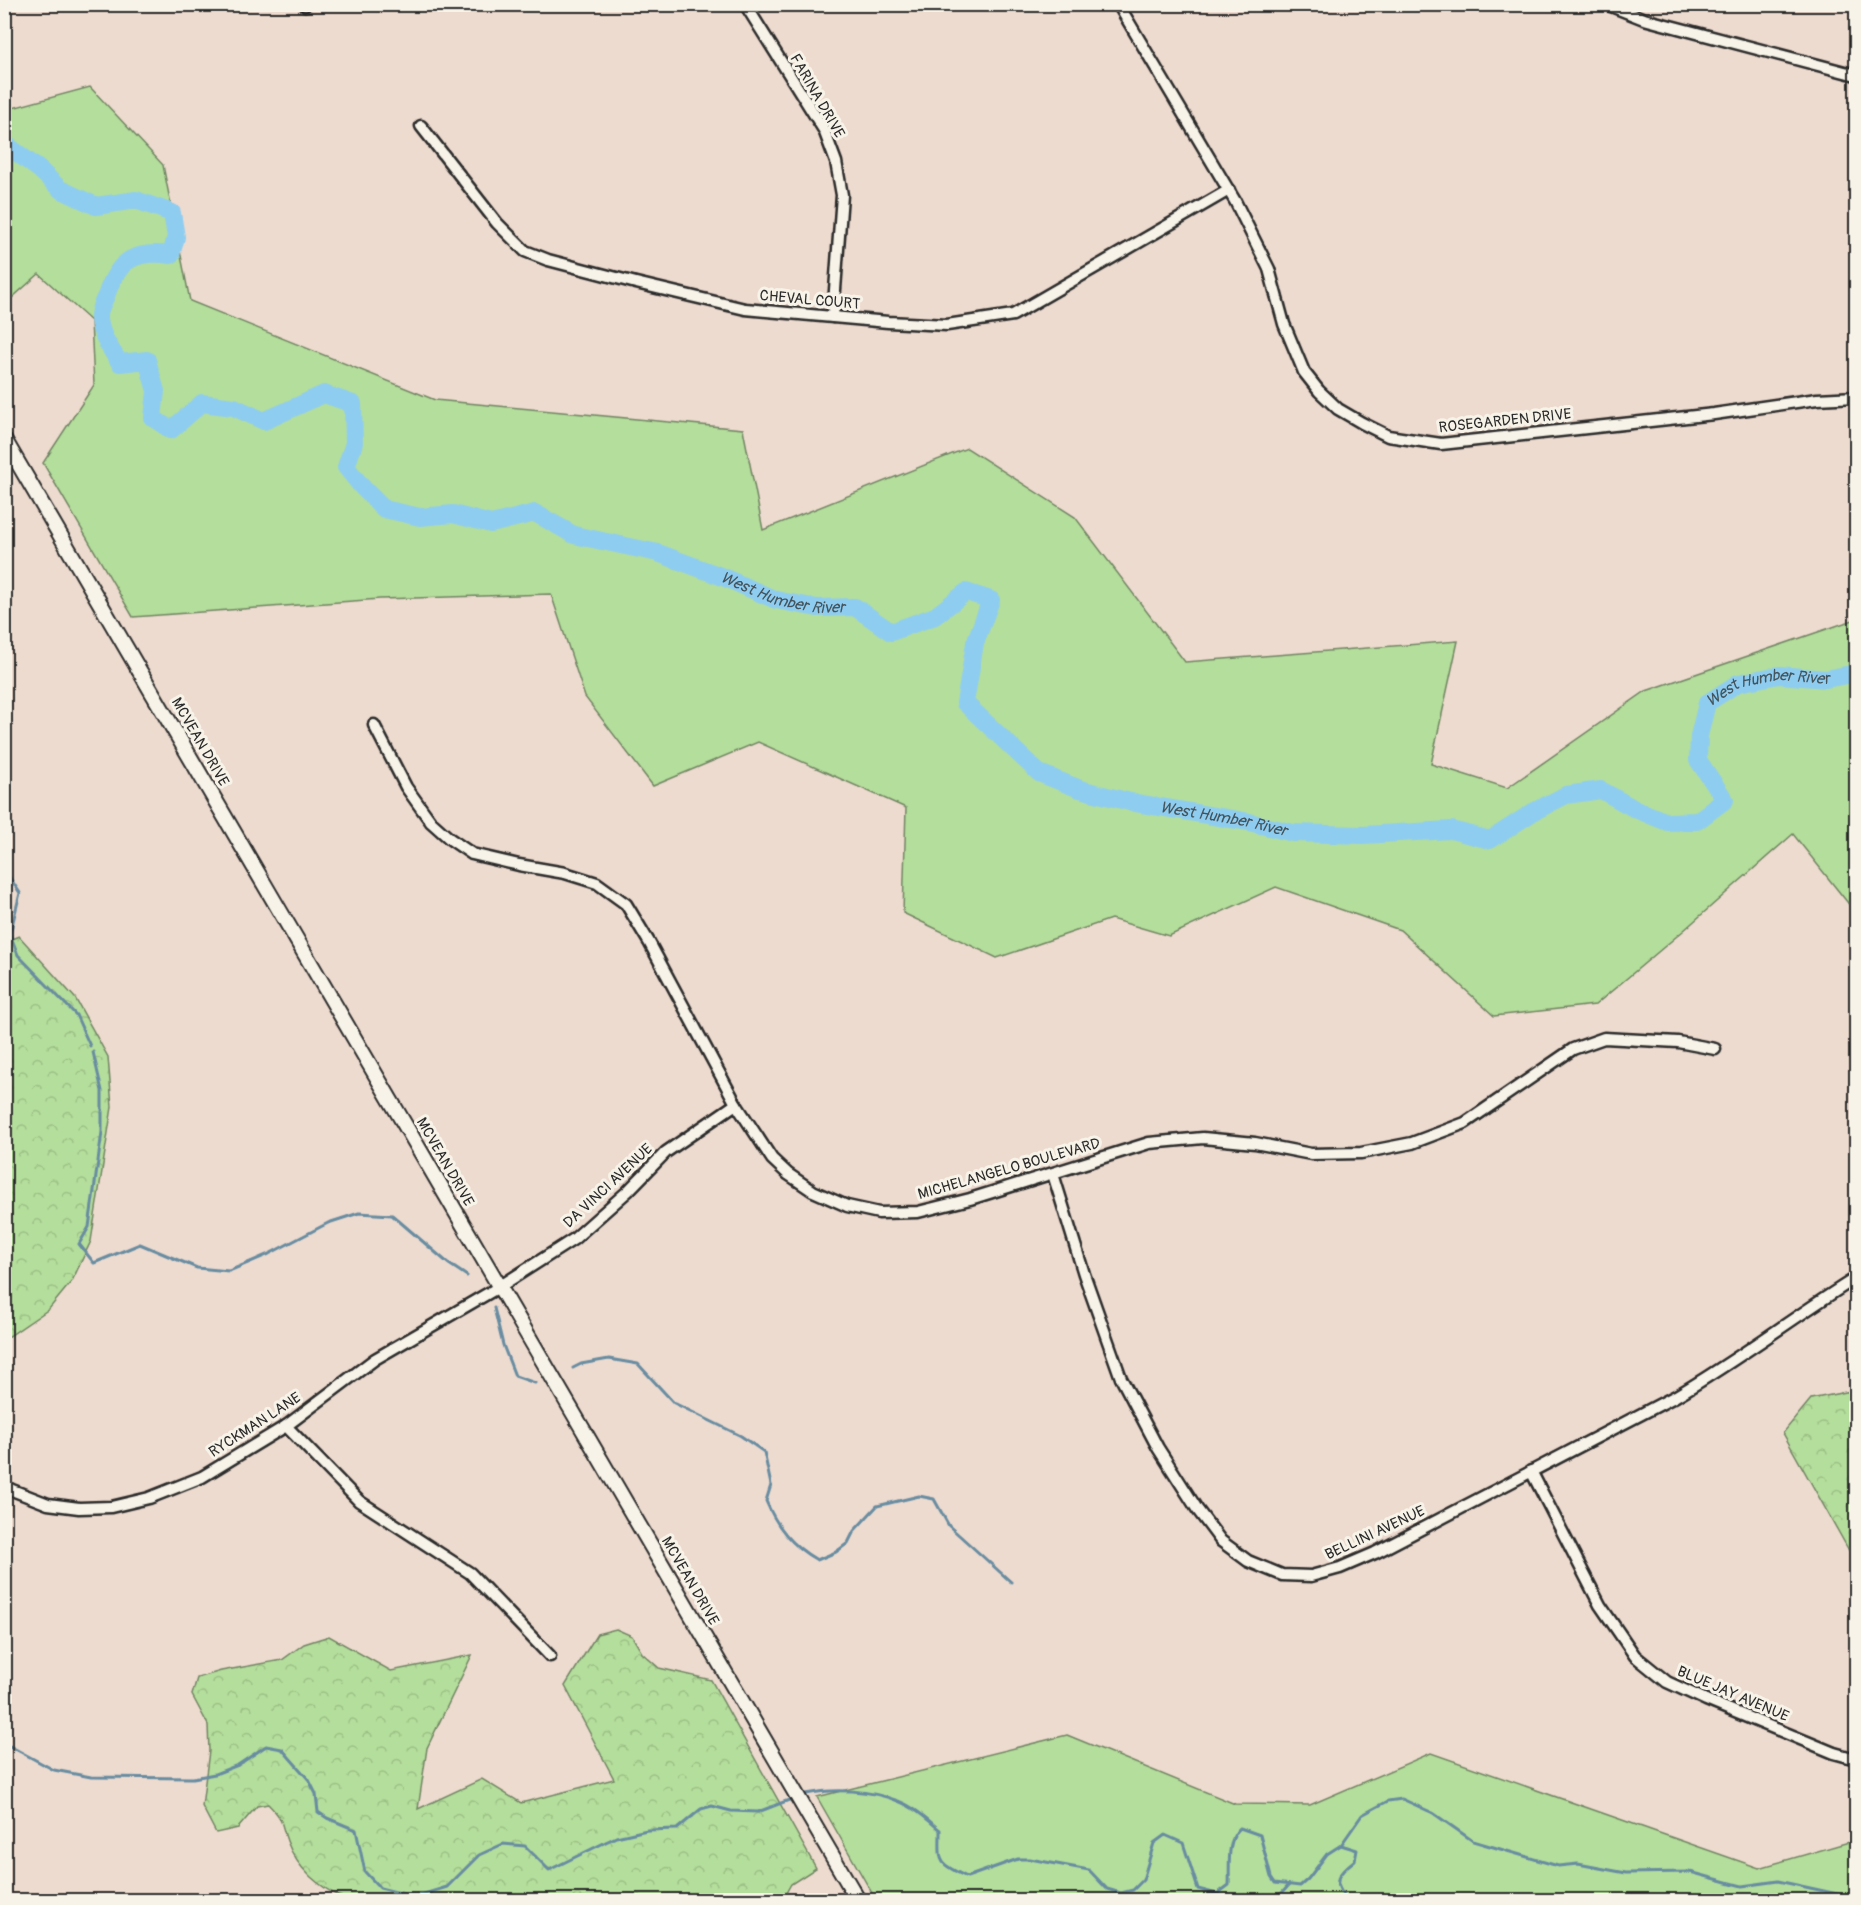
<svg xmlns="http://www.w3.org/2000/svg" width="1861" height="1905" viewBox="0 0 1861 1905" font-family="Pangolin,sans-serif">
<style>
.grass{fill:#b4de9b;stroke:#708463;stroke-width:1.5}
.forest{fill:url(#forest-crowns);stroke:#708463;stroke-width:1.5}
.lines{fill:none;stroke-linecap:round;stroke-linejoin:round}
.stream{stroke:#678ca1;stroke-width:3}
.river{stroke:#8fcdf0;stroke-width:18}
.minor-casing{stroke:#2b2b2b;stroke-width:15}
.major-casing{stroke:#2b2b2b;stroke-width:18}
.minor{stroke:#f7f3e8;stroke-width:10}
.major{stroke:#f7f3e8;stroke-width:14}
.labels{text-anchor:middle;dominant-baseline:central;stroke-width:6;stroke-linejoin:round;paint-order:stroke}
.street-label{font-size:15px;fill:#2b2b2b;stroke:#f7f3e8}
.water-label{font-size:16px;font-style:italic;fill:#44545c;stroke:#f7f3e8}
</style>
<defs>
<pattern id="forest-crowns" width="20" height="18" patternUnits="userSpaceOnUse" patternTransform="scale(1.5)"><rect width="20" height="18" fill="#b4de9b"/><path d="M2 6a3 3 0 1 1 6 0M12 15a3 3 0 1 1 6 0" fill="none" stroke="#9bbf86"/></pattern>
</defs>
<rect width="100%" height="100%" fill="#eedbcf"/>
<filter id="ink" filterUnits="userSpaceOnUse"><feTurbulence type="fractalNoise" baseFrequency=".0167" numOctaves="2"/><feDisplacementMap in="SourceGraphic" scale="12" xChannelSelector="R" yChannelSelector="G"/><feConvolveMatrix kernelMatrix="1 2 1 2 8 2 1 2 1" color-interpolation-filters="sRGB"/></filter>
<g filter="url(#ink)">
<g class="grass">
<polygon points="90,87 163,165 190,301 435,400 743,429 763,530 967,448 1075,517 1185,662 1458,641 1431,764 1507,788 1646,691 1856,619 1856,913 1793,834 1683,931 1595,1005 1494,1016 1400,930 1276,887 1169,936 1111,919 997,958 903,913 906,808 758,742 653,786 585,697 551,594 380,599 133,617 43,463 94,385 91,321 39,274 5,304 5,110"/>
<polygon points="1067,1735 1235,1804 1310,1805 1431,1753 1759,1868 1856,1840 1856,1900 876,1900 817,1797"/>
</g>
<g class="forest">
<polygon points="19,936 75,998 108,1057 112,1107 91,1241 72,1281 49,1309 5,1339 4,942"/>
<polygon points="1856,1390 1856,1563 1783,1433 1811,1399"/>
<path d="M616 1629 632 1636 642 1653 659 1668 711 1680 816 1868 791 1884 782 1900H345C319 1886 298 1871 287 1841 280 1821 284 1820 268 1804L257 1806 238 1828 216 1833 202 1806 209 1751 208 1725 192 1695 197 1678 221 1671 282 1660 304 1644 329 1636 391 1671 472 1655 427 1748 418 1809 482 1779 521 1803 614 1779 565 1686 597 1634Z"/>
</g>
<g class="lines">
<g class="stream">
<polyline points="4,869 20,893 10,934 18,955 76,1015 90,1046"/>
<polyline points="93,1052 102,1091 102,1132 89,1227 79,1244 94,1263 140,1244 197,1268 229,1271 269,1254 328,1223 359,1213 392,1215 449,1264 467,1276"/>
<polyline points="494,1308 503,1345 515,1376 535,1383"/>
<path d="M573 1368 581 1364 609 1359 638 1364 674 1403 741 1436 764 1452 771 1485 766 1501C777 1527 792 1546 817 1560L836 1552 848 1543 854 1531 877 1506 919 1496 934 1499 949 1526 1011 1582"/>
<polyline points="4,1743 54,1770 91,1777 193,1778 215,1774 238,1765 266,1746 282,1749 309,1780 316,1794 318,1812 327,1818 356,1830 365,1872 380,1888 408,1895 421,1895 447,1887 479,1855 503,1844 525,1846 549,1870 616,1837 647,1830 677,1829 701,1809 712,1806 731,1811 758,1812 789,1800"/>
<path d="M806 1794C835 1788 870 1790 898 1801 914 1807 927 1819 940 1830 940 1862 936 1863 967 1877L1018 1859H1030L1089 1870 1107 1889 1121 1893 1133 1890 1143 1880 1154 1843 1165 1835 1183 1843 1198 1889 1217 1894 1229 1885C1230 1867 1226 1840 1240 1828L1260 1835 1271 1877 1275 1883 1300 1886 1308 1879 1327 1854 1341 1845 1362 1815 1388 1801 1402 1799 1433 1813 1473 1841 1558 1866 1578 1864 1626 1873 1690 1872 1742 1886 1778 1881 1856 1898"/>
<path d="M1341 1845 1357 1850 1355 1860C1337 1874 1331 1881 1347 1900"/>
<polyline points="1281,1900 1282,1893 1289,1885"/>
</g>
<path class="river" id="s1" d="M4 143 40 170 60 189 96 206 136 200 172 213 176 237 171 255C134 250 118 260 106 296 103 302 98 311 99 318 100 334 111 350 120 363L147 360 156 391 153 418 171 430 202 403 234 407 264 421 324 394 353 404 354 443 346 467 363 488 384 509 420 517 453 514 491 524 535 513 574 535 658 553 723 577 776 600 817 608 855 607 891 632 935 616 966 592 991 600 975 643 965 703 1039 773 1080 789 1130 802 1249 822 1293 833 1363 835 1451 830 1490 840 1533 812 1566 795 1601 790 1635 809 1667 822 1697 821 1725 800 1698 760 1699 736 1707 703 1738 683 1779 675 1826 679 1856 673"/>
<defs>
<g id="minor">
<polyline points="305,4 305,5"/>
<polyline points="745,4 824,130 836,162 842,195 833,317"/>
<polyline points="1118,4 1235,201 1269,269 1284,324 1304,372 1319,391 1338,409 1362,423 1388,436 1441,444 1714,414 1817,399 1856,397"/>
<polyline points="1606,4 1644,19 1856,75"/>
<polyline points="421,126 497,223 525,251 548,260 636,283 745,309 888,322 947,325 1013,315 1229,190"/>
<polyline points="374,725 406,787 431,822 450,839 472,854 519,865 565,873 597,883 626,904 649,942 736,1104 772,1159 788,1174 813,1191 847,1206 879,1213 918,1212 970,1199 1149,1143 1203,1138 1255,1143 1311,1154 1361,1153 1412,1143 1465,1123 1573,1049 1604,1038 1678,1042 1715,1049"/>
<path d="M1053 1174 1084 1274 1121 1378 1158 1448 1197 1509 1221 1541 1248 1561 1282 1575 1311 1576 1340 1568 1375 1553 1676 1396C1738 1360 1795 1316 1856 1278"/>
<polyline points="286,1426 359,1501 470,1573 550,1656"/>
<polyline points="1531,1471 1600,1605 1635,1656 1667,1682 1706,1700 1834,1753 1856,1759"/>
<polyline points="4,1485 12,1490 48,1504 79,1508 111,1507 149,1498 202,1477 286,1426 375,1359 499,1287 574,1239 628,1191 666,1152 736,1104"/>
</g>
<polyline id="major" points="4,439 858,1900"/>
</defs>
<use href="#minor" class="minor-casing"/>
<use href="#major" class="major-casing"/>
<use href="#minor" class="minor"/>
<use href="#major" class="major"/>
</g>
</g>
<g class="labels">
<g class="street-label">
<text transform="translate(817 96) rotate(60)">FARINA DRIVE</text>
<text transform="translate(810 300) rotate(5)">CHEVAL COURT</text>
<text transform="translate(1505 421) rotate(-6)">ROSEGARDEN DRIVE</text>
<text transform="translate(200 742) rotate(60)">MCVEAN DRIVE</text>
<text transform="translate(445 1162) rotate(60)">MCVEAN DRIVE</text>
<text transform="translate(1009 1169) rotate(-16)">MICHELANGELO BOULEVARD</text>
<text transform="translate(608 1186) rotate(-43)">DA VINCI AVENUE</text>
<text transform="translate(255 1425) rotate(-33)">RYCKMAN LANE</text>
<text transform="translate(1375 1533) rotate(-25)">BELLINI AVENUE</text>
<text transform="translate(690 1581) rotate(60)">MCVEAN DRIVE</text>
<text transform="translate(1733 1694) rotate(23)">BLUE JAY AVENUE</text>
</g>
<g class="water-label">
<text stroke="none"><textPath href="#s1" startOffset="1244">West Humber River</textPath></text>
<text stroke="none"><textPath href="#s1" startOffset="2577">West Humber River</textPath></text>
<text stroke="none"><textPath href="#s1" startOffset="1874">West Humber River</textPath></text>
</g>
</g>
<rect width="1861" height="1905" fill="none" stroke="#f7f3e8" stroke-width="24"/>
<rect x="12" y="12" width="1837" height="1881" fill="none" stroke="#2b2b2b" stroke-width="2" filter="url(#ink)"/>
</svg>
